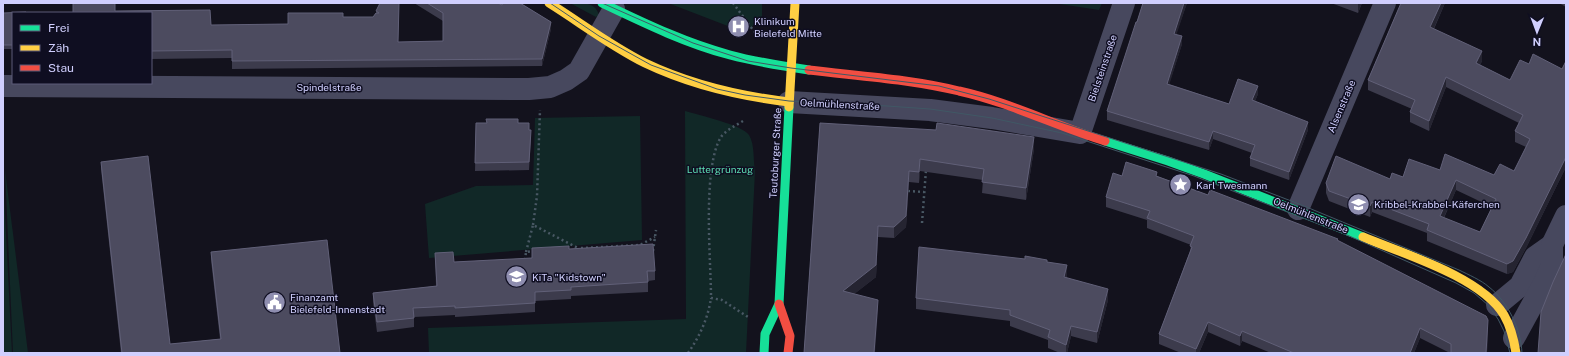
<svg xmlns="http://www.w3.org/2000/svg" width="1569" height="356" viewBox="0 0 1569 356" font-family="'Public Sans',sans-serif">
<style>
.green{fill:#112827}
.lines{fill:none;stroke-linecap:round;stroke-linejoin:round}
.path{stroke:#495864;stroke-width:2.5;stroke-dasharray:2 3;stroke-linecap:butt}
.street{stroke:#47485e;stroke-width:22}
.fast{stroke:#16e098;stroke-width:9}
.slow{stroke:#ffcf43;stroke-width:9}
.jam{stroke:#f24e42;stroke-width:9}
.tram{stroke:#405865;stroke-width:1}
.wall{fill:#3c3b4c;fill-rule:evenodd}
.shaded-wall{fill:#252431}
.building{fill:#4c4b5f;stroke:#616078;fill-rule:evenodd}
.labels{text-anchor:middle;dominant-baseline:central;stroke-width:3;stroke-linejoin:round;paint-order:stroke}
.poi-label{font-size:10px;fill:#d0cffe;stroke:#0f0e21;text-anchor:start}
.street-label{font-size:10px;fill:#d0cffe;stroke:#0f0e21}
.park-label{font-size:10px;fill:#5cdcb2;stroke:#0f0e21}
</style>
<rect width="100%" height="100%" fill="#13121d"/>
<g class="green">
<path d="M570 3C582 3 595 1 599 15L596 17Z"/>
<polygon points="668,3 762,3 762,16 746,33"/>
<polygon points="1053,3 1102,3 1099,10"/>
<path d="M685 111C698 115 743 125 749 135 755 145 753 160 755 171L746 353H429L428 328 686 319Z"/>
<polygon points="640,116 642,240 429,258 425,204 476,186 533,185 535,118"/>
<polygon points="5,170 28,353 13,353"/>
<polygon points="3,174 12,353 3,353"/>
</g>
<g class="lines">
<g class="path">
<polyline points="733,3 759,38"/>
<path d="M743 121C735 126 726 130 721 137 702 168 711 260 711 298L722 300 748 317"/>
<polyline points="908,191 924,192"/>
<polyline points="922,223 926,170"/>
<polyline points="533,225 537,196 540,110"/>
<polyline points="581,248 640,245 655,237"/>
<polyline points="653,251 656,230"/>
<polyline points="526,252 533,225 578,248"/>
<polyline points="525,260 526,252 534,251"/>
<path d="M688 353C700 336 708 318 711 298"/>
</g>
<g class="street">
<polyline points="3,86 529,89 550,87 566,80 579,71 614,9"/>
<polyline points="789,102 930,110 992,118 1080,133 1124,3"/>
<polyline points="1298,209 1385,3"/>
<polyline points="1497,305 1520,286 1535,257 1552,245"/>
<polyline points="1514,338 1543,285 1552,266 1552,245 1566,216"/>
</g>
<g class="fast">
<path d="M602 3C644 23 685 43 730 55 756 62 782 66 809 70"/>
<polyline points="1105,141 1168,161 1204,174 1363,237"/>
<polyline points="764,353 765,334 779,304 789,107"/>
</g>
<g class="slow">
<path d="M549 3C581 23 611 46 645 63 691 85 739 96 789 102"/>
<polyline points="789,107 795,3"/>
<path d="M1363 237C1404 254 1481 277 1504 315 1511 327 1514 340 1516 353"/>
</g>
<g class="jam">
<path d="M809 70C859 76 910 79 959 91 1009 102 1056 126 1105 141"/>
<polyline points="779,304 790,336 788,353"/>
</g>
<g class="tram">
<polyline points="550,3 599,36 651,65 717,89 745,95 789,101 887,106 930,109 992,118 1062,133 1194,176 1347,235 1456,283 1474,293 1488,305 1498,319 1504,331 1510,353"/>
<path d="M602 3 693 43 748 61 791 68 939 86 989 99 1221 174 1299 204 1459 270C1469 275 1481 280 1489 287 1508 302 1521 329 1522 353"/>
</g>
</g>
<g class="wall">
<polygon points="73,3 115,3 115,11 210,10 211,25 288,24 288,13 343,13 343,17 373,17 376,13 380,3 399,3 398,42 443,41 443,21 414,3 498,3 502,5 503,3 520,3 551,22 551,29 542,66 232,69 232,58 151,59 151,13 73,13"/>
<polygon points="1143,3 1187,3 1176,34 1182,44 1169,84 1229,104 1258,94 1255,101 1308,130 1289,180 1250,166 1250,158 1252,153 1213,139 1209,150 1107,120 1107,111"/>
<polygon points="1331,3 1362,3 1358,13"/>
<path d="M1401 3H1445L1434 29 1482 61 1480 65 1510 80 1529 64 1562 69 1566 61V167L1526 248 1513 272 1507 274 1427 241V233L1372 212 1370 217 1329 201 1326 193V183L1390 179 1440 170 1494 175 1514 171 1526 147 1515 142V131L1519 123 1446 87 1429 131 1410 122V112L1412 109 1368 90V80ZM1456 190 1492 207 1480 232 1444 218Z"/>
<polygon points="1559,3 1566,3 1566,7"/>
<rect x="3" y="13" width="10" height="36"/>
<polygon points="476,123 518,123 529,130 531,138 529,170 475,171"/>
<polygon points="820,123 1034,149 1026,200 982,193 983,180 920,171 919,183 909,182 906,227 894,238 878,237 876,277 854,294 878,311 804,353"/>
<polygon points="101,162 170,344 220,339 211,260 211,252 340,353 121,353 101,169"/>
<polygon points="1122,176 1157,176 1208,195 1338,241 1488,330 1487,353 1450,353 1420,338 1414,353 1271,353 1242,341 1240,346 1208,332 1199,353 1181,353 1159,344 1159,334 1190,251 1191,245 1147,228 1147,220 1106,207 1106,197"/>
<polygon points="532,248 569,249 655,271 655,280 648,281 648,292 571,296 571,299 535,301 535,312 455,317 455,315 414,317 414,327 377,332 373,302 373,293 436,286 435,253 454,262 532,258"/>
<polygon points="1025,259 1047,262 1067,276 1066,278 1108,300 1097,343 1071,336 1067,353 1060,353 1048,348 1048,340 1010,326 1010,321 916,309 916,298"/>
</g>
<g class="shaded-wall">
<polygon points="1184,3 1187,3 1174,42 1174,34"/>
<polygon points="1358,3 1362,3 1358,13"/>
<polygon points="1441,3 1445,3 1430,37 1430,27"/>
<polygon points="551,22 551,29 542,66 542,59"/>
<polygon points="1182,36 1182,44 1167,92 1167,84"/>
<polygon points="1482,51 1482,61 1476,73 1476,63"/>
<polygon points="1446,77 1446,87 1429,131 1429,121"/>
<polygon points="1258,86 1258,94 1252,108 1252,100"/>
<polygon points="1308,122 1308,130 1289,180 1289,172"/>
<polygon points="1213,131 1213,139 1209,150 1209,142"/>
<polygon points="1034,137 1034,149 1026,200 1026,188"/>
<polygon points="1566,157 1566,167 1526,248 1513,272 1507,274 1507,264"/>
<polygon points="920,159 920,171 919,183 919,172"/>
<polygon points="909,171 909,182 906,227 894,238 894,227"/>
<polygon points="1456,180 1456,190 1440,226 1440,216"/>
<polygon points="1372,202 1372,212 1370,217 1370,206"/>
<polygon points="878,226 878,237 876,277 843,303 843,291"/>
<polygon points="1067,265 1067,276 1064,288 1064,277"/>
<polygon points="1108,289 1108,300 1097,343 1097,332"/>
<polygon points="878,300 878,311 875,353 874,353"/>
<polygon points="1488,320 1488,330 1487,353 1486,353"/>
<polygon points="1208,322 1208,332 1199,353 1196,353 1196,349"/>
<polygon points="1071,326 1071,336 1067,353 1066,353 1066,345"/>
<polygon points="1420,328 1420,338 1414,353 1410,353"/>
<polygon points="1242,331 1242,341 1240,346 1240,336"/>
</g>
<g class="building">
<polygon points="73,3 115,3 115,11 210,10 211,25 288,24 288,13 343,13 343,17 373,17 376,13 379,13 376,11 380,3 399,3 398,42 443,41 443,13 427,3 498,3 502,5 503,3 520,3 551,22 542,59 232,61 232,50 151,51 151,13 73,13"/>
<polygon points="1143,3 1184,3 1174,34 1182,36 1167,84 1229,104 1238,79 1258,86 1252,100 1308,122 1289,172 1250,158 1255,145 1213,131 1209,142 1107,111 1136,22 1137,22"/>
<path d="M1401 3H1441L1430 27 1482 51 1476 63 1510 80 1520 60 1529 64 1533 54 1562 69 1566 61V157L1526 238 1513 261 1507 264 1427 230 1429 224 1372 202 1370 206 1329 191 1326 183 1336 156 1390 179 1392 173 1403 177 1409 159 1440 170 1445 154 1494 175 1500 164 1514 171 1530 139 1515 131 1523 115 1446 77 1429 121 1410 112 1415 100 1368 80ZM1456 180 1496 199 1480 232 1440 216Z"/>
<polygon points="26,12 26,13 13,13 13,45 3,45 3,13"/>
<polygon points="486,119 518,119 518,123 529,123 529,130 531,130 529,162 475,163 476,123 487,123"/>
<polygon points="820,123 936,130 937,123 1034,137 1026,188 982,182 984,169 920,159 919,172 909,171 906,216 894,227 878,226 876,265 843,291 878,300 874,353 804,353"/>
<polygon points="148,156 170,344 221,339 211,252 327,240 340,353 122,353 101,162"/>
<polygon points="1126,162 1157,172 1156,176 1208,195 1210,190 1338,239 1337,240 1486,316 1488,320 1486,353 1451,353 1451,344 1420,328 1410,353 1294,353 1242,331 1240,336 1208,322 1196,349 1159,334 1192,247 1190,246 1194,236 1147,218 1150,211 1106,197 1113,173 1122,176"/>
<polygon points="653,244 655,271 647,271 648,282 571,287 571,290 535,292 535,303 455,308 455,306 413,308 414,318 377,322 373,293 437,286 435,253 453,252 454,262 532,258 532,248 569,246 569,249"/>
<polygon points="919,247 1025,259 1025,256 1047,260 1047,262 1067,265 1064,277 1108,289 1097,332 1071,326 1066,345 1048,337 1050,330 1010,315 1010,310 916,298"/>
<polygon points="1566,254 1566,353 1538,353 1541,312 1553,282"/>
</g>
<defs>
<symbol id="hospital-disc" viewBox="-11 -11 22 22"><circle r="9.5" fill="#8e8daf" stroke="#0f0e21"/><path d="M-5-5h3v3.5h4V-5h3V5h-3V1.5h-4V5h-3Z" fill="#fff"/></symbol>
<symbol id="sight-disc" viewBox="-11 -11 22 22"><circle r="9.5" fill="#8e8daf" stroke="#0f0e21"/><path d="M0-6L1.8-2.2L6-1.7L2.9 1.2L3.7 5.4L0 3.3L-3.7 5.4L-2.9 1.2L-6-1.7L-1.8-2.2Z" fill="#fff"/></symbol>
<symbol id="school-disc" viewBox="-11 -11 22 22"><circle r="9.5" fill="#8e8daf" stroke="#0f0e21"/><path d="M0-5L7-2L0 1L-7-2ZM-4 1L0 2.5L4 1V4Q0 6-4 4Z" fill="#fff"/></symbol>
<symbol id="civic-disc" viewBox="-11 -11 22 22"><circle r="9.5" fill="#8e8daf" stroke="#0f0e21"/><path d="M-.6-6.5H3V-4.5H.6V-3L4-1V1h2V6H-6V1h2V-1L-.6-3ZM-1.2 2.5V6h2.4V2.5Z" fill="#fff"/></symbol>
</defs>
<g fill-rule="evenodd">
<use href="#hospital-disc" x="726" y="14" width="25" height="25"/>
<use href="#sight-disc" x="1168" y="172" width="25" height="25"/>
<use href="#school-disc" x="1346" y="192" width="25" height="25"/>
<use href="#school-disc" x="504" y="264" width="25" height="25"/>
<use href="#civic-disc" x="262" y="290" width="25" height="25"/>
</g>
<g class="labels">
<g class="poi-label">
<text x="754" y="21">Klinikum<tspan x="754" dy="12">Bielefeld Mitte</tspan></text>
<text x="1196" y="185">Karl Twesmann</text>
<text x="1374" y="204">Kribbel-Krabbel-Käferchen</text>
<text x="532" y="277">KiTa "Kidstown"</text>
<text x="290" y="297">Finanzamt<tspan x="290" dy="12">Bielefeld-Innenstadt</tspan></text>
</g>
<g class="street-label">
<text transform="translate(1102 68) rotate(-71)">Bielsteinstraße</text>
<text x="329" y="87">Spindelstraße</text>
<text transform="translate(840 104) rotate(3)">Oelmühlenstraße</text>
<text transform="translate(1341 106) rotate(-67)">Alsenstraße</text>
<text transform="translate(775 153) rotate(-87)">Teutoburger Straße</text>
<text transform="translate(1311 215) rotate(22)">Oelmühlenstraße</text>
</g>
<g class="park-label">
<text x="720" y="169">Luttergrünzug</text>
</g>
</g>
<rect width="1569" height="356" fill="none" stroke="#d0cffe" stroke-width="8"/>
<rect x="12" y="12" width="140" height="72" fill="#0f0e21" stroke="#5c5b79"/>
<rect x="20" y="25" width="20" height="6" fill="#16e098" stroke="#5c5b79"/>
<text x="48" y="32" font-size="12" fill="#d0cffe">Frei</text>
<rect x="20" y="45" width="20" height="6" fill="#ffcf43" stroke="#5c5b79"/>
<text x="48" y="52" font-size="12" fill="#d0cffe">Zäh</text>
<rect x="20" y="65" width="20" height="6" fill="#f24e42" stroke="#5c5b79"/>
<text x="48" y="72" font-size="12" fill="#d0cffe">Stau</text>
<g transform="translate(1537 32) rotate(181)" stroke="#0f0e21" stroke-width="3" paint-order="stroke">
<path d="M0-3L7 15L0 10L-7 15Z" fill="#d0cffe"/>
<text y="-6" font-size="11" font-weight="bold" text-anchor="middle" fill="#d0cffe">N</text>
</g>
</svg>
